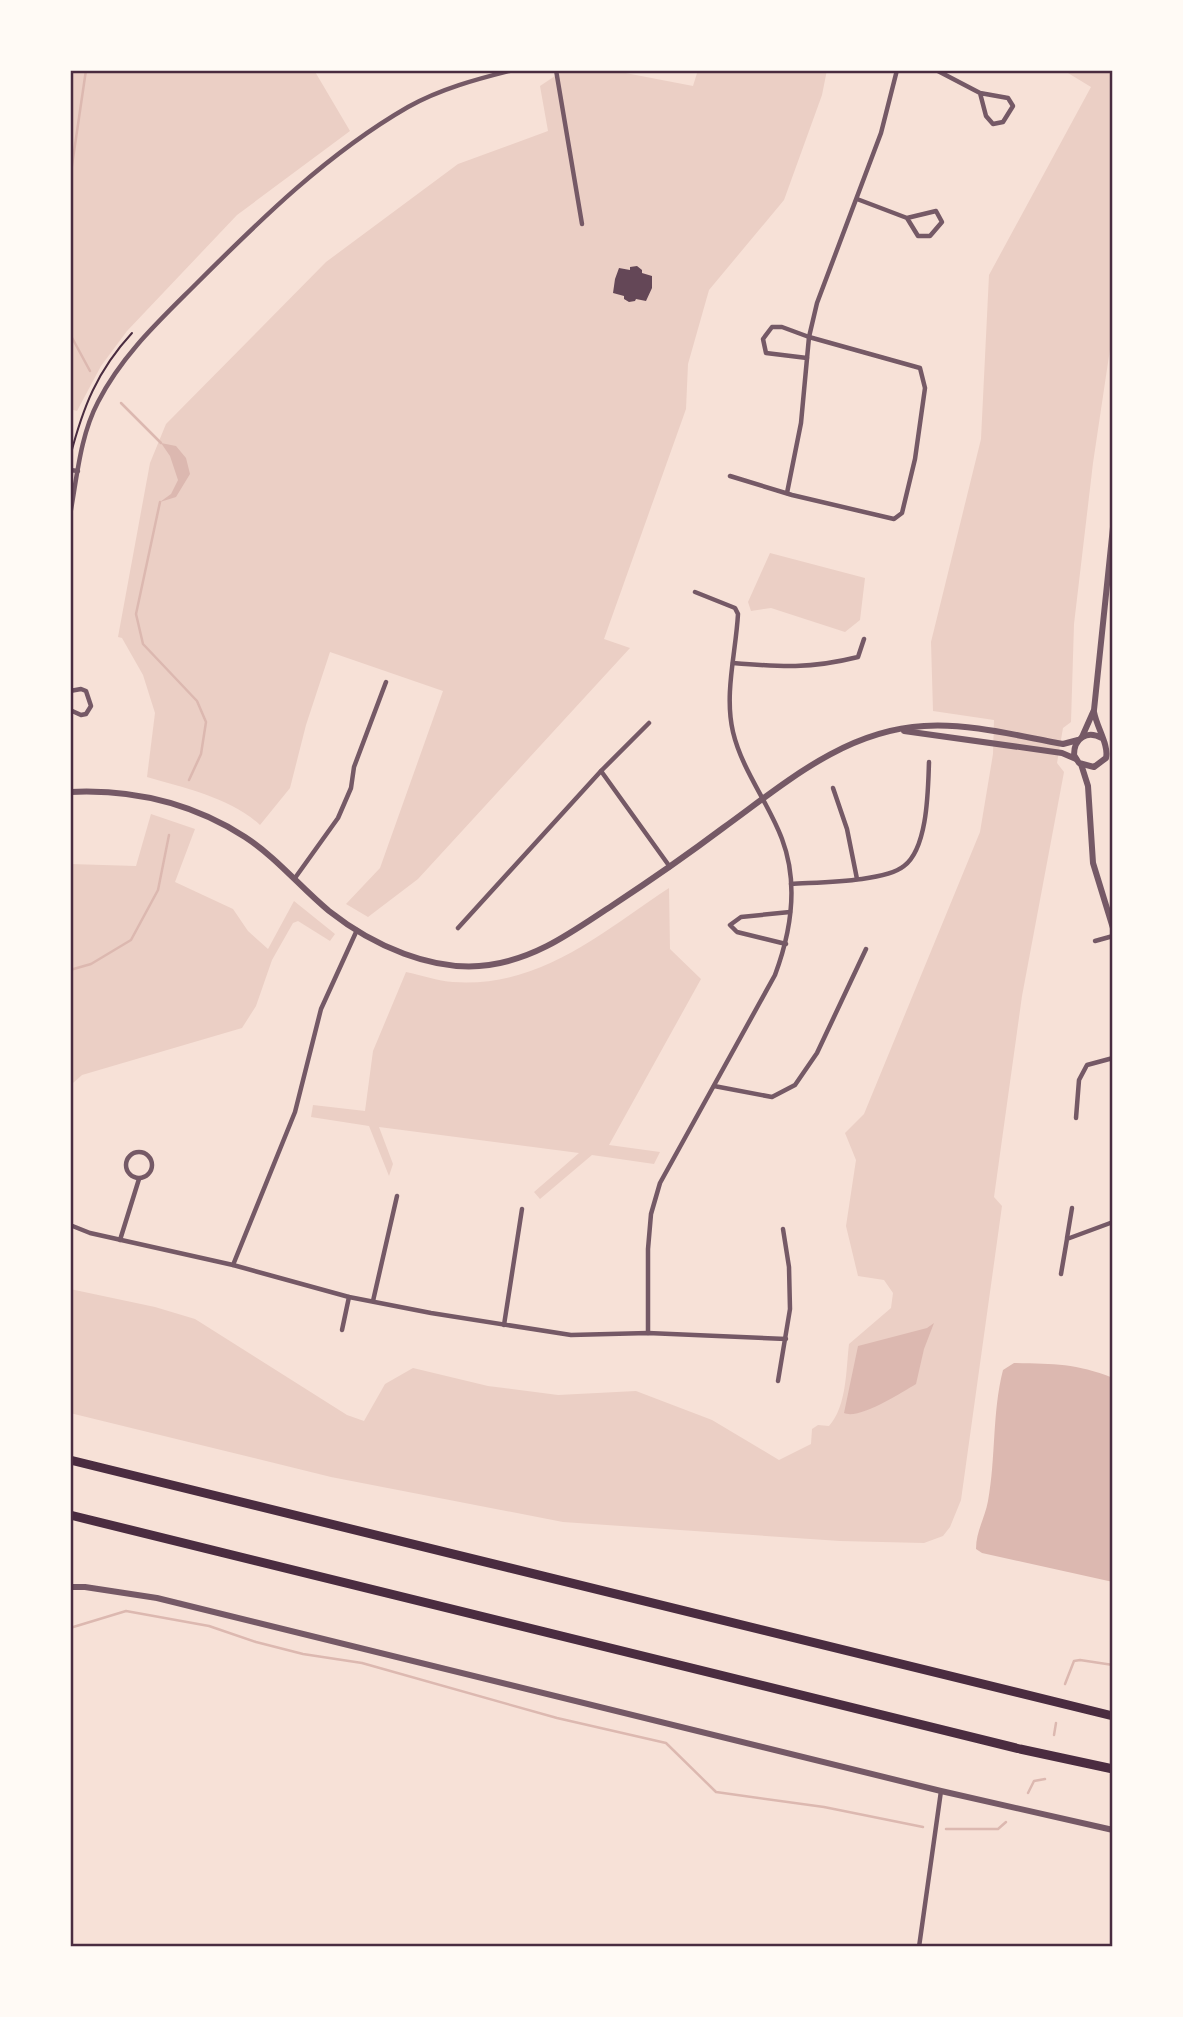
<svg xmlns="http://www.w3.org/2000/svg" width="1183" height="2017" viewBox="0 0 1183 2017" font-family="Spectral,serif">
<style>
.green{fill:#ebcfc5}
.water{fill:#dcb8b0}
.lines{fill:none;stroke-linecap:round;stroke-linejoin:round}
.stream{stroke:#dcb8b0;stroke-width:2.5}
.building{fill:#644757}
.path{stroke:#4a2c40;stroke-width:2}
.minor{stroke:#755966;stroke-width:4.5}
.tertiary{stroke:#755966;stroke-width:6}
.motorway{stroke:#4a2c40;stroke-width:9}
.neatline{fill:none;stroke:#4a2c40;stroke-width:2.5}
</style>
<rect width="100%" height="100%" fill="#f7e1d7"/>
<g class="green">
<polygon points="70,70 314,70 350,131 237,215 127,331 101,366 77,411 70,409"/>
<path d="M564 70H610L693 86 698 70H827L822 95 784 200 709 290 688 364 686 409 604 639 630 648 418 879 368 917 346 904 380 868 443 691 330 652 306 725 290 788 260 825C231 798 185 788 147 777L155 713 143 675 122 638 118 637 150 463 166 424 326 262 458 164 548 131 540 86Z"/>
<path d="M1063 70H1113V329L1093 463 1074 624 1071 722 1063 728 1057 763 1064 772 1022 996 994 1197 1002 1206 961 1500 950 1527 943 1536 924 1543 840 1541 563 1522 331 1477 70 1413V1289L155 1307 195 1319 347 1415 364 1421 385 1384 413 1368 488 1386 558 1395 636 1391 712 1420 779 1460 811 1444 812 1429 818 1425 829 1426C847 1406 846 1369 849 1344L891 1308 893 1293 884 1280 858 1276 846 1226 856 1160 845 1133 864 1114 980 832 993 754 994 720 933 711 931 642 981 439 989 275 1091 87Z"/>
<polygon points="770,553 865,578 860,620 845,632 771,608 751,611 748,602"/>
<polygon points="151,814 195,829 175,882 233,909 248,931 268,949 294,901 335,934 330,941 298,921 293,923 272,960 256,1006 242,1028 82,1075 73,1083 70,1082 70,864 136,866"/>
<path d="M669 888 670 949 701 979 609 1145 660 1152 654 1164 592 1155 540 1199 534 1192 579 1153 379 1127 393 1164 389 1176 369 1126 311 1117 313 1105 365 1111 373 1051 406 972C421 975 438 981 453 982 540 988 601 933 669 888Z"/>
</g>
<g class="water">
<polygon points="161,443 176,446 186,458 190,474 176,497 160,502 171,494 178,480 170,456"/>
<path d="M934 1323 924 1349 916 1384C901 1393 859 1420 844 1413L858 1346 927 1328Z"/>
<path d="M1014 1363C1054 1364 1075 1363 1113 1378V1582L982 1553 976 1549C976 1531 985 1518 988 1501 996 1458 992 1413 1003 1370Z"/>
</g>
<g class="lines">
<g class="stream">
<polyline points="70,179 86,70"/>
<polyline points="70,334 90,371"/>
<polyline points="121,403 161,443"/>
<polyline points="160,502 136,614 143,644 197,701 206,722 201,754 189,780"/>
<polyline points="70,970 91,964 131,940 158,890 169,835"/>
<polyline points="70,1628 126,1611 209,1626 256,1642 303,1654 362,1663 557,1718 666,1743 716,1792 824,1807 923,1827"/>
<polyline points="1065,1684 1074,1661 1080,1660 1113,1665"/>
<polyline points="1054,1735 1056,1723"/>
<polyline points="1028,1793 1034,1781 1045,1779"/>
<polyline points="946,1829 998,1829 1006,1822"/>
</g>
</g>
<polygon class="building" points="637,266 642,270 642,273 652,276 652,288 646,301 636,299 635,301 629,302 624,299 624,296 613,293 615,279 619,268 630,270 630,267"/>
<g class="lines">
<path class="path" d="M70 457C83 407 97 371 132 333"/>
<g class="minor">
<polyline points="556,70 582,224"/>
<polyline points="936,70 980,93 1008,98 1013,106 1003,122 993,124 986,116 980,93"/>
<polyline points="857,199 907,218 936,211 942,222 930,236 918,236 907,218"/>
<polyline points="70,470 78,471"/>
<polyline points="730,476 792,495 894,519 902,513 915,459 925,388 920,368 809,337 782,327 772,327 763,339 766,353 807,358"/>
<polyline points="787,493 801,423 809,337 817,303 881,133 897,70"/>
<path d="M70 515C77 478 80 436 98 402 122 355 159 321 196 284 261 219 328 153 408 107 440 89 477 79 513 70"/>
<path d="M733 663C781 667 810 669 858 657L864 639"/>
<polyline points="70,691 81,689 86,691 91,706 86,714 81,715 70,710"/>
<polyline points="601,771 670,867"/>
<polyline points="833,788 847,829 857,879"/>
<polyline points="295,878 338,818 351,788 354,767 386,682"/>
<path d="M791 884C819 882 884 882 904 866 928 848 928 789 929 762"/>
<polyline points="458,928 601,771 649,723"/>
<polyline points="1095,941 1113,936"/>
<polyline points="786,944 737,932 730,925 741,917 790,912"/>
<polyline points="714,1086 772,1097 795,1085 817,1053 866,949"/>
<polyline points="1076,1118 1079,1080 1087,1065 1113,1058"/>
<circle cx="139" cy="1165" r="13"/>
<polyline points="70,1225 90,1233 233,1265 349,1297 431,1313 571,1335 648,1333 786,1339"/>
<polyline points="1067,1238 1072,1208"/>
<polyline points="120,1240 139,1179"/>
<polyline points="233,1265 295,1112 321,1009 357,930"/>
<polyline points="1061,1274 1067,1239 1113,1222"/>
<polyline points="373,1301 397,1196"/>
<polyline points="504,1325 522,1209"/>
<polyline points="342,1330 349,1297"/>
<path d="M648 1333V1249L651 1214 660 1183 775 975C791 932 799 884 782 839 768 802 742 770 733 732 724 694 736 652 738 614L735 608 695 592"/>
<polyline points="778,1381 790,1309 789,1267 783,1229"/>
<polyline points="919,1947 941,1791"/>
</g>
<g class="tertiary">
<path d="M1094 712C1097 728 1109 745 1106 758L1094 767 1079 763 1074 755C1074 738 1087 730 1102 738"/>
<polyline points="904,731 1062,753 1076,759"/>
<polyline points="1082,737 1094,710 1113,527"/>
<polyline points="1081,764 1088,786 1093,863 1113,928"/>
<path d="M70 792C133 789 192 803 245 837 277 858 300 887 329 911 372 945 433 973 489 965 538 958 573 931 613 905 651 880 687 855 723 828 784 784 845 730 924 726 970 723 1018 736 1063 744L1078 740"/>
<polyline points="70,1587 85,1587 157,1598 941,1791 1113,1830"/>
</g>
<g class="motorway">
<polyline points="70,1460 1113,1716"/>
<polyline points="70,1515 1020,1749 1113,1769"/>
</g>
</g>
<rect width="1183" height="2017" fill="none" stroke="#fffaf5" stroke-width="144"/>
<rect x="72" y="72" width="1039" height="1873" class="neatline"/>
</svg>
